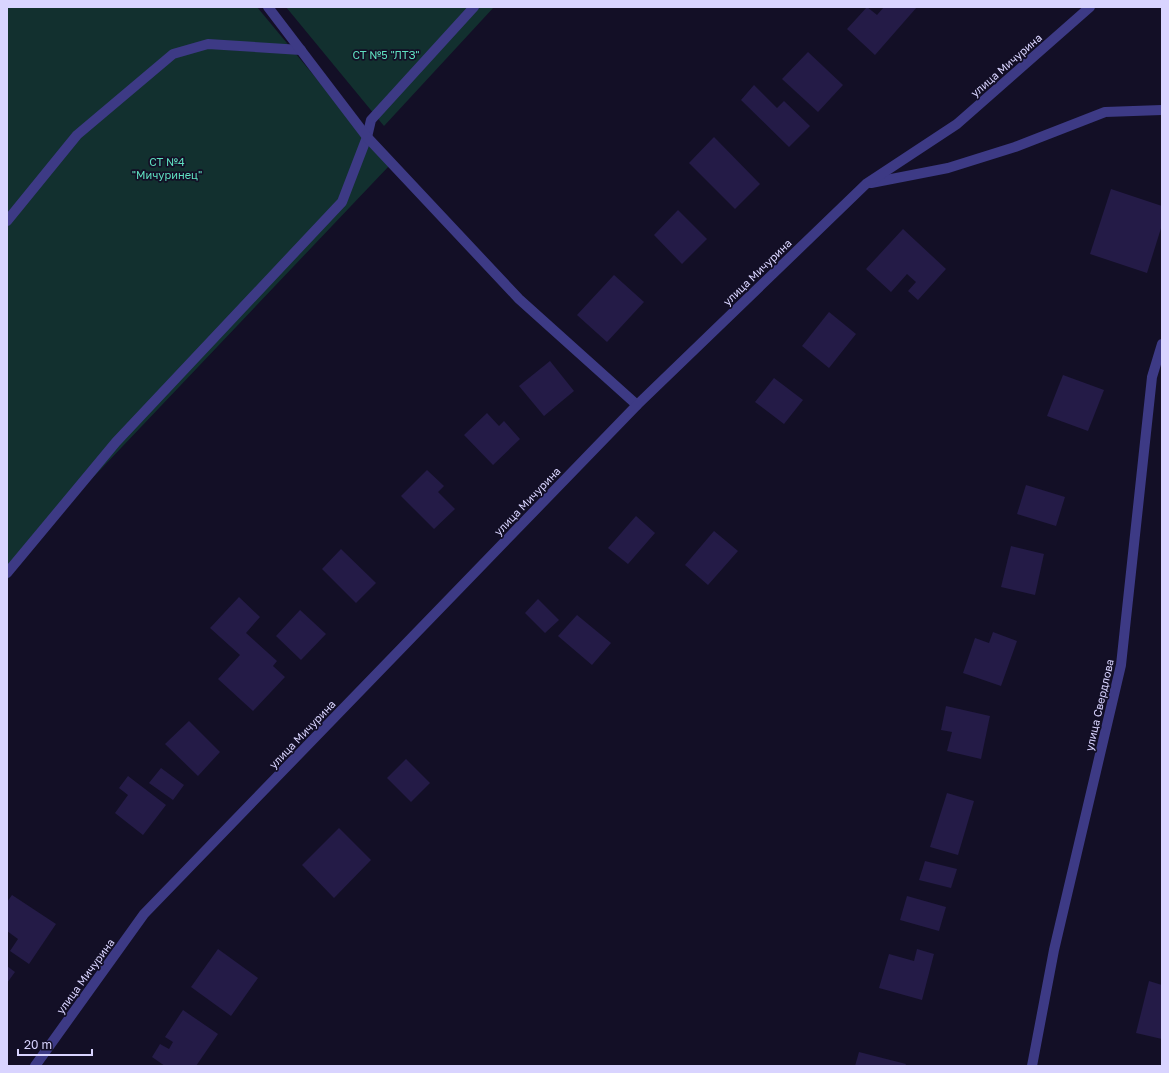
<svg xmlns="http://www.w3.org/2000/svg" width="1169" height="1073" viewBox="0 0 1169 1073" font-family="'Golos Text',sans-serif">
<style>
.green{fill:#12302f}
.building{fill:#241b47}
.lines{fill:none;stroke-linecap:round;stroke-linejoin:round}
.service{stroke:#3d3a85;stroke-width:10}
.minor{stroke:#3d3a85;stroke-width:10}
.labels{text-anchor:middle;dominant-baseline:central;stroke-width:3.5;stroke-linejoin:round;paint-order:stroke}
.park-label{font-size:11px;fill:#5fe0c0;stroke:#130f26}
.street-label{font-size:11px;fill:#d9d4ff;stroke:#130f26}
</style>
<rect width="100%" height="100%" fill="#130f26"/>
<g class="green">
<polygon points="7,7 257,7 389,166 63,509 7,580"/>
<polygon points="286,7 494,7 384,126"/>
</g>
<g class="building">
<polygon points="867,7 877,15 884,7 917,7 875,55 847,29"/>
<polygon points="808,52 843,85 818,112 782,79"/>
<polygon points="754,85 777,108 784,101 810,126 789,147 741,100"/>
<polygon points="714,137 760,184 735,209 689,163"/>
<polygon points="1111,189 1162,206 1162,225 1147,273 1090,254"/>
<polygon points="678,210 707,239 682,264 654,235"/>
<polygon points="903,229 946,269 918,300 908,291 916,282 907,274 891,292 866,269"/>
<polygon points="614,275 644,302 607,342 577,315"/>
<polygon points="829,312 856,334 829,368 802,346"/>
<polygon points="550,361 574,391 544,416 519,386"/>
<polygon points="1063,375 1104,390 1088,431 1047,416"/>
<polygon points="774,378 803,400 784,424 755,402"/>
<polygon points="487,413 499,426 504,421 520,439 493,465 464,435"/>
<polygon points="427,470 444,486 438,492 455,509 434,529 401,496"/>
<polygon points="1026,485 1065,497 1056,526 1017,514"/>
<polygon points="636,516 655,533 628,564 608,548"/>
<polygon points="714,531 738,551 708,585 685,565"/>
<polygon points="1011,546 1044,554 1035,595 1001,587"/>
<polygon points="341,549 376,583 356,603 322,569"/>
<polygon points="239,597 260,617 246,633 277,661 273,666 285,677 253,711 218,679 240,655 210,628"/>
<polygon points="538,599 559,620 545,633 525,613"/>
<polygon points="300,610 326,634 301,660 276,636"/>
<polygon points="577,615 611,643 592,665 558,636"/>
<polygon points="993,632 1017,641 1001,686 963,673 975,638 989,643"/>
<polygon points="946,706 990,716 981,759 947,751 952,732 941,730"/>
<polygon points="189,721 220,752 198,776 165,744"/>
<polygon points="406,759 430,783 411,802 387,778"/>
<polygon points="161,768 184,785 173,800 149,783"/>
<polygon points="128,776 166,805 143,835 115,813 128,795 119,788"/>
<polygon points="947,793 974,801 958,855 930,847"/>
<polygon points="339,828 371,860 334,898 302,865"/>
<polygon points="925,861 957,869 951,888 919,880"/>
<polygon points="12,895 56,924 29,964 10,951 18,939 7,931 7,902"/>
<polygon points="907,896 946,907 939,931 900,920"/>
<polygon points="218,949 258,978 231,1016 191,987"/>
<polygon points="917,949 934,954 922,1000 879,988 889,954 914,961"/>
<polygon points="7,966 15,972 7,983"/>
<polygon points="1149,981 1162,985 1162,1039 1136,1033"/>
<polygon points="183,1010 218,1034 196,1066 165,1066 152,1057 160,1044 169,1049 173,1042 165,1037"/>
<polygon points="859,1052 906,1064 905,1066 855,1066"/>
</g>
<g class="lines">
<g class="service">
<polyline points="7,221 77,135 173,54 208,44 301,50"/>
<polyline points="7,573 116,442 342,202 367,137 371,120 474,7"/>
</g>
<g class="minor">
<polyline points="268,7 367,137 519,299 637,405"/>
<polyline points="871,183 948,168 1015,147 1105,112 1162,110"/>
<polyline points="35,1066 144,914 637,405 866,184 957,124 1090,7"/>
<polyline points="1032,1066 1054,950 1121,665 1152,377 1162,344"/>
</g>
</g>
<g class="labels">
<g class="park-label">
<text x="386" y="54">СТ №5 "ЛТЗ"</text>
<text x="167" y="161">СТ №4<tspan x="167" dy="13">"Мичуринец"</tspan></text>
</g>
<g class="street-label">
<text transform="translate(1006 65) rotate(-41)">улица Мичурина</text>
<text transform="translate(757 272) rotate(-44)">улица Мичурина</text>
<text transform="translate(527 501) rotate(-46)">улица Мичурина</text>
<text transform="translate(1099 705) rotate(-77)">улица Свердлова</text>
<text transform="translate(302 734) rotate(-46)">улица Мичурина</text>
<text transform="translate(85 976) rotate(-54)">улица Мичурина</text>
</g>
</g>
<rect width="1169" height="1073" fill="none" stroke="#d9d4ff" stroke-width="16"/>
<path d="M18 1049v6h74v-6" fill="none" stroke="#d9d4ff" stroke-width="2"/>
<text x="24" y="1049" font-size="12" fill="#d9d4ff" stroke="#130f26" stroke-width="3" paint-order="stroke">20 m</text>
</svg>
